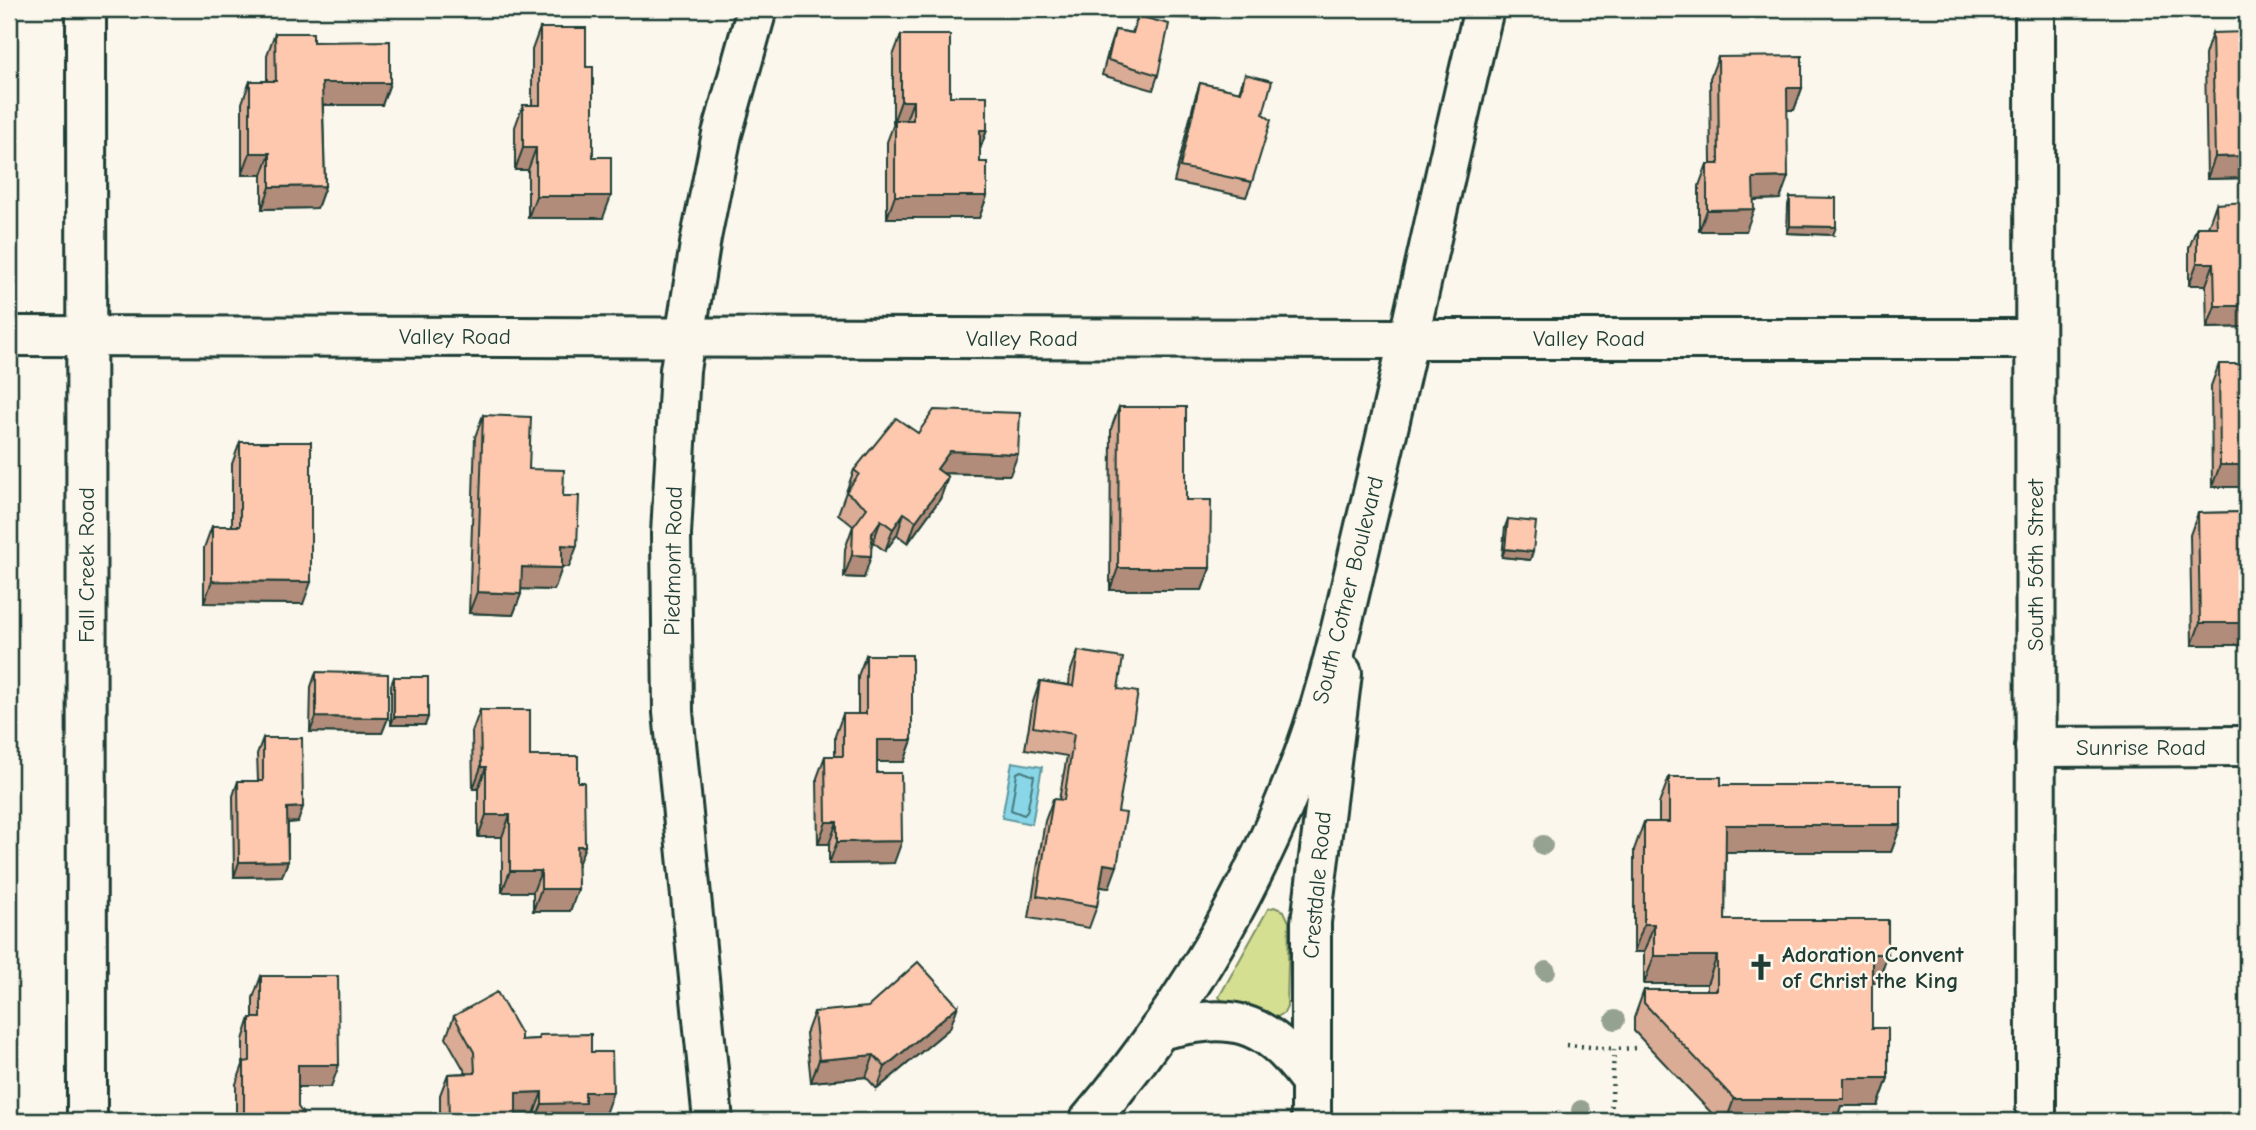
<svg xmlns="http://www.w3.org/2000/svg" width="2256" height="1130" viewBox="0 0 2256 1130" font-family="'Comic Neue',sans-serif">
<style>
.green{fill:#d4df92;stroke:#7a8e63;stroke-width:2}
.water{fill:#88d6e7;stroke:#5e999f;stroke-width:2}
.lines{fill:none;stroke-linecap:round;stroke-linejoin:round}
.shore{stroke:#497a7c;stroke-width:2}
.street-casing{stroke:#1f3d34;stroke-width:44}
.secondary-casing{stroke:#1f3d34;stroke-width:44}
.path{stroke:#1f3d34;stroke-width:4.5;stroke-dasharray:2 5;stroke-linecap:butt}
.street{stroke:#fbf7ec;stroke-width:38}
.secondary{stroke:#fbf7ec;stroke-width:38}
.tree{fill:#96a291}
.wall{fill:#daac96;stroke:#1f3d34;stroke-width:2}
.shaded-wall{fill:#b18c7a;stroke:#1f3d34;stroke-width:2}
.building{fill:#fdc8ae;stroke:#1f3d34;stroke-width:2}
.labels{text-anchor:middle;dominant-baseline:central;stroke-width:5;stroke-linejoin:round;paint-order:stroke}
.street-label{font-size:23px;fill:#1f3d34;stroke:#fbf7ec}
.poi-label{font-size:23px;font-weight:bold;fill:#1f3d34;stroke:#fbf7ec;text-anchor:start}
</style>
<rect width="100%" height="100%" fill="#fbf7ec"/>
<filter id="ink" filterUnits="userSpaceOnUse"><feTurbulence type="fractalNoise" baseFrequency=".0143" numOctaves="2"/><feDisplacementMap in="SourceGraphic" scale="14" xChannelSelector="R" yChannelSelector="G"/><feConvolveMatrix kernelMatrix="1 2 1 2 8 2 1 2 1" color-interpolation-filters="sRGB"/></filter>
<g filter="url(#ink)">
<path class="green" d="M1274 907 1284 911 1289 922 1287 1007 1284 1013 1275 1018C1261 1010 1225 1007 1219 997L1268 909Z"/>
<polygon class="water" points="1012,762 1042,767 1032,824 1002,818"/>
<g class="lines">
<polygon class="shore" points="1021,771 1034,776 1027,812 1024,815 1011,810 1017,773"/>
<defs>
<g id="street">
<polyline points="86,9 87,1121"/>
<polyline points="1410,339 2035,339"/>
<polyline points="2035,747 2247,746"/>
<path d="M1159 1030C1231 1013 1263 1017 1309 1079"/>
<polyline points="713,1121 673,712 671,534 680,370 701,238 722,134 757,9"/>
<polyline points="1311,1121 1311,922 1342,673"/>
</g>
<g id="secondary">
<polyline points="2035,9 2036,1121"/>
<polyline points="9,336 1410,339"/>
<path d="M1089 1121C1176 1019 1246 902 1295 778 1329 694 1346 605 1367 518 1408 348 1443 178 1484 9"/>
</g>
</defs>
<use href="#street" class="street-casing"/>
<use href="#secondary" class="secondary-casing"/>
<g class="path">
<polyline points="1567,1045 1614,1049"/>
<polyline points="1611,1121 1614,1049 1637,1048"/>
</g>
<use href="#street" class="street"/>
<use href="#secondary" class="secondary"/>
</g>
<g class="tree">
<circle cx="1543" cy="845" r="10"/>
<circle cx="1546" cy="971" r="10"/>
<circle cx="1615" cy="1020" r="10"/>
<circle cx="1581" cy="1110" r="10"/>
</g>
<g class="wall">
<polygon points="1138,16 1158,75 1153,90 1102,75 1110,45 1115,30 1132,33"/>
<polygon points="540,28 586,67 593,157 603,218 528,218 528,170 515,170 515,127 523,105 532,105 532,50"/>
<polygon points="275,33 313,42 390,83 382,105 323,105 325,186 317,208 262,209 262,175 242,175 242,103 250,81 267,81 267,55"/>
<polygon points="2212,33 2247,178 2207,179 2205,55"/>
<polygon points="901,35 950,96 987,130 980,149 980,162 987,196 979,218 887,218 887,142 894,123 893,123 893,56"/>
<polygon points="1718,57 1802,88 1794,110 1787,110 1780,199 1753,200 1746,231 1699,231 1699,186 1707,164 1711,164 1710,78"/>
<polygon points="1245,74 1263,114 1252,182 1246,197 1174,182 1195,98 1200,83 1239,92"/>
<polygon points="1790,197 1833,235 1787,233 1788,205"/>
<polygon points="2216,204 2247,327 2207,328 2206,285 2189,285 2189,248 2197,227 2208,227"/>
<polygon points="2219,364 2247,364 2247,487 2212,487 2211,386"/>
<polygon points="1119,407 1210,568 1202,590 1110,590 1111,429"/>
<polygon points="483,415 529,469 563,496 569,567 562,567 554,590 521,589 521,594 513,615 469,613 475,437"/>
<polygon points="918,433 1010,475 942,473 948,477 940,499 908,543 897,535 885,551 873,542 872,544 864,578 844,577 845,549 853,526 838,514 854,470"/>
<polygon points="240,442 303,604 204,603 204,548 212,526 232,526 232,464"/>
<polygon points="2247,512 2192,645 2190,535 2198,513"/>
<polygon points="1508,519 1533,552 1530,560 1502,557 1505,527"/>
<polygon points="1078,651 1118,689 1118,812 1109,888 1100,887 1097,906 1089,928 1029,918 1045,821 1053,799 1059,800 1067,756 1025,749 1033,702 1040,681 1069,685 1070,673"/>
<polygon points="866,655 912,740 904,762 877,762 877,773 894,863 829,864 829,844 818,844 817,778 825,756 835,756 835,736 843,714 858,714 858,676"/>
<polygon points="316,672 388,718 382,733 310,732 311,687"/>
<polygon points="394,677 428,717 425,725 391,725 391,685"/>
<polygon points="480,710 530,756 578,782 585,846 577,866 578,889 570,911 533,911 533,892 502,892 502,837 478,837 478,789 473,789 472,732"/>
<polygon points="263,738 298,822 288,823 288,861 282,876 234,877 233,796 238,781 258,781 257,754"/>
<polygon points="1669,777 1721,785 1901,825 1891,852 1726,852 1725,920 1888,954 1878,982 1872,982 1872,1028 1888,1078 1878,1106 1841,1106 1836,1121 1719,1121 1634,1031 1634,1018 1644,990 1707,990 1707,984 1644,984 1644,952 1634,952 1634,850 1644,822 1659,822 1659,804"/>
<polygon points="261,976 331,1087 298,1087 298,1107 301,1121 236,1121 236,1084 243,1065 243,1040 250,1018 253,1018 253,998"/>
<polygon points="814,1012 950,1028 877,1089 866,1077 811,1082 806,1034"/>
<polygon points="454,1016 521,1040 538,1039 539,1035 591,1052 605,1114 581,1114 579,1121 534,1121 534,1114 516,1115 516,1121 440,1121 440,1095 448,1074 466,1073 446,1038"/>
</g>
<g class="shaded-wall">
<polygon points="1149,9 1209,9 1206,19 1146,17"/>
<polygon points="2207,9 2247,9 2247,15 2204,16"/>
<polygon points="322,83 390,83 382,105 314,105"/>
<polygon points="1787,88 1802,88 1794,110 1779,110"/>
<polygon points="901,101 913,101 905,123 895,120 894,123 893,123"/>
<polygon points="980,130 987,130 979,152"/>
<polygon points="523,148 536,148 528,170 515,170"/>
<polygon points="250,153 270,153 262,175 242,175"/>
<polygon points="2247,156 2247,178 2207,179 2215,157"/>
<polygon points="1788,177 1780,199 1745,200 1753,178"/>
<polygon points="325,186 317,208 262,209 270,187"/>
<polygon points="536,196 611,196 603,218 528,218"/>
<polygon points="895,196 987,196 979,218 887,218"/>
<polygon points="1754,209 1746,231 1699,231 1707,210"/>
<polygon points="1790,226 1836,227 1833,235 1787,233"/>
<polygon points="2197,263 2214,263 2206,285 2189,285"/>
<polygon points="2215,306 2247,306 2247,327 2207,328"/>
<polygon points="950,451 1018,454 1010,475 942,473 937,469"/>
<polygon points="2220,465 2247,465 2247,487 2212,487"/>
<polygon points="948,477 940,499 908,543 916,521"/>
<polygon points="904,513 897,535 885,551 893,529"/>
<polygon points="881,520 873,542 864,555 872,533"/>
<polygon points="562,545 577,546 569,567 554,567"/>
<polygon points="1505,549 1533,552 1530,560 1502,557"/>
<polygon points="852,555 871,556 864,578 844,577"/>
<polygon points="522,567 562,568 554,590 514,589"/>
<polygon points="1118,568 1210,568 1202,590 1110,590"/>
<polygon points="212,581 311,582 303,604 204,603"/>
<polygon points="477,592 521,594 513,615 469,613"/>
<polygon points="2200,623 2247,623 2247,645 2192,645"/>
<polygon points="316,717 388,718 382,733 310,732"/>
<polygon points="394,717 428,717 425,725 391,725"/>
<polygon points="877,740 912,740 904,762 869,762"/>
<polygon points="481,767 486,767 478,789 473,789"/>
<polygon points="303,807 298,822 282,823 287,808"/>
<polygon points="486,815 510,815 502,837 478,837"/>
<polygon points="826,822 837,822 829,844 818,844"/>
<polygon points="1726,825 1901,825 1891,852 1716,852"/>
<polygon points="902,841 894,863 829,864 837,842"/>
<polygon points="577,846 585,846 577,868"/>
<polygon points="288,861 282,876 234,877 239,862"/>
<polygon points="1104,864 1117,866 1109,888 1096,886"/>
<polygon points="510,871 541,871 533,892 502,892"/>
<polygon points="541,889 578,889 570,911 533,911"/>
<polygon points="1644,924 1654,924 1644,952 1634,952"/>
<polygon points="1872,954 1888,954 1878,982 1861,982"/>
<polygon points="1654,956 1717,956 1707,984 1644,984"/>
<polygon points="958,1006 950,1028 877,1089 885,1067"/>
<polygon points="874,1055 866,1077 811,1082 819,1060"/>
<polygon points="298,1065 339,1065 331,1087 290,1087"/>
<polygon points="1844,1078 1888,1078 1878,1106 1841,1106 1836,1121 1726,1121 1734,1099"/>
<polygon points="542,1092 534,1114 508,1115 516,1093"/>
<polygon points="585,1092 613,1092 605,1114 581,1114 579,1121 535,1121 542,1104"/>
</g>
<g class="building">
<polygon points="1138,16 1169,24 1158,75 1108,60 1115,30 1133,33"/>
<polygon points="540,28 586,28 586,67 593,67 593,157 611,157 611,196 536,196 536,148 523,148 523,105 540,105"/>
<polygon points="2247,32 2247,156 2215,157 2212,33"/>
<polygon points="275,33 313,33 313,42 390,41 390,83 322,83 325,186 270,187 270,153 250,153 250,81 276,81"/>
<polygon points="901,35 950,35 950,96 987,96 987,130 980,130 980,162 987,162 987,196 895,196 895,120 913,120 913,101 901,101"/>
<polygon points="1802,56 1802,88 1787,88 1788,177 1753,178 1754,209 1707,210 1707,164 1719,164 1718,57"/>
<polygon points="1245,74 1272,81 1263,114 1271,120 1252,182 1180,167 1200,83 1241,92"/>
<polygon points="1790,197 1836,198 1836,227 1790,226"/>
<polygon points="2247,202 2247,306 2215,306 2214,263 2197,263 2197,227 2217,227 2216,204"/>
<polygon points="2219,364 2247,364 2247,465 2220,465"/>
<polygon points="1119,407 1186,407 1186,500 1211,500 1210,568 1118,568"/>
<polygon points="934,410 1020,413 1018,454 950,451 937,469 948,477 916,521 904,513 893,529 881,520 872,533 871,556 852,555 853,527 867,508 846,492 859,474 854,470 896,418 918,433"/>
<polygon points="483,415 531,417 529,469 564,470 563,496 579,496 577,546 562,545 562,568 522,567 521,594 477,592"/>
<polygon points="240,442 311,442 311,582 212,581 212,526 240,526"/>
<polygon points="2247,512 2247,623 2200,623 2198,513"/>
<polygon points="1508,519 1536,522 1533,552 1505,549"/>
<polygon points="1078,651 1123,658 1118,689 1138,692 1118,812 1126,813 1117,866 1104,864 1097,906 1037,896 1053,799 1064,800 1074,734 1033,727 1040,681 1073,686"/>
<polygon points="866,655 912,655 912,740 877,740 877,773 901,773 902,841 837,842 837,822 826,822 825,756 843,756 843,714 866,714"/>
<polygon points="316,672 388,674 388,718 316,717"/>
<rect x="394" y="677" width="34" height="40"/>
<polygon points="480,710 530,710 530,756 578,756 578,782 584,782 585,846 577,846 578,889 541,889 541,871 510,871 510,815 486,815 486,767 481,767"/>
<polygon points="263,738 302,738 303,807 287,808 288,861 239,862 238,781 263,781"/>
<polygon points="1669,777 1721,777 1721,785 1901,785 1901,825 1726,825 1725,920 1888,920 1888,954 1872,954 1872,1028 1888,1028 1888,1078 1844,1078 1844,1099 1734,1099 1644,1003 1644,990 1717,990 1717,956 1654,956 1654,924 1644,924 1644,822 1669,822"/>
<polygon points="918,962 958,1006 885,1067 874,1055 819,1060 814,1012 868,1007"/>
<polygon points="261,976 338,976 339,1065 298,1065 298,1107 303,1114 301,1121 244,1121 244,1062 250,1061 250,1018 261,1018"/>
<polygon points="497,992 521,1034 521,1040 539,1039 539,1035 591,1034 591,1052 612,1052 613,1092 585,1092 585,1103 542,1104 542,1092 516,1093 516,1121 449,1121 448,1074 475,1073 474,1052 454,1016"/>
</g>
</g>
<defs>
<symbol id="church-bare" viewBox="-9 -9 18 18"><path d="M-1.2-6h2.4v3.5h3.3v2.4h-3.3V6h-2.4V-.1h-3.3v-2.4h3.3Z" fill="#1f3d34" stroke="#fbf7ec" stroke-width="2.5" paint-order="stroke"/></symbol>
</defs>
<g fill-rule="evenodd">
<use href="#church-bare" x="1742" y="948" width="38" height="38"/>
</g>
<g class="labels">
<g class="street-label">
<text x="455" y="336">Valley Road</text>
<text x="1022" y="338">Valley Road</text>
<text x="1589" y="338">Valley Road</text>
<text transform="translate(673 561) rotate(-89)">Piedmont Road</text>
<text transform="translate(86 565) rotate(-90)">Fall Creek Road</text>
<text transform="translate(2035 565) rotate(-90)">South 56th Street</text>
<text transform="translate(1348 590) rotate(-76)">South Cotner Boulevard</text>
<text x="2141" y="747">Sunrise Road</text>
<text transform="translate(1317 885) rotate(-85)">Crestdale Road</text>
</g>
<g class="poi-label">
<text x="1782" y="954">Adoration Convent<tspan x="1782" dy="26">of Christ the King</tspan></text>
</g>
</g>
<rect width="2256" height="1130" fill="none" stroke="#fbf7ec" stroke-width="35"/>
<rect x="18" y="18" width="2221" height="1095" fill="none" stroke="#1f3d34" stroke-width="2.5" filter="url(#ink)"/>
</svg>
